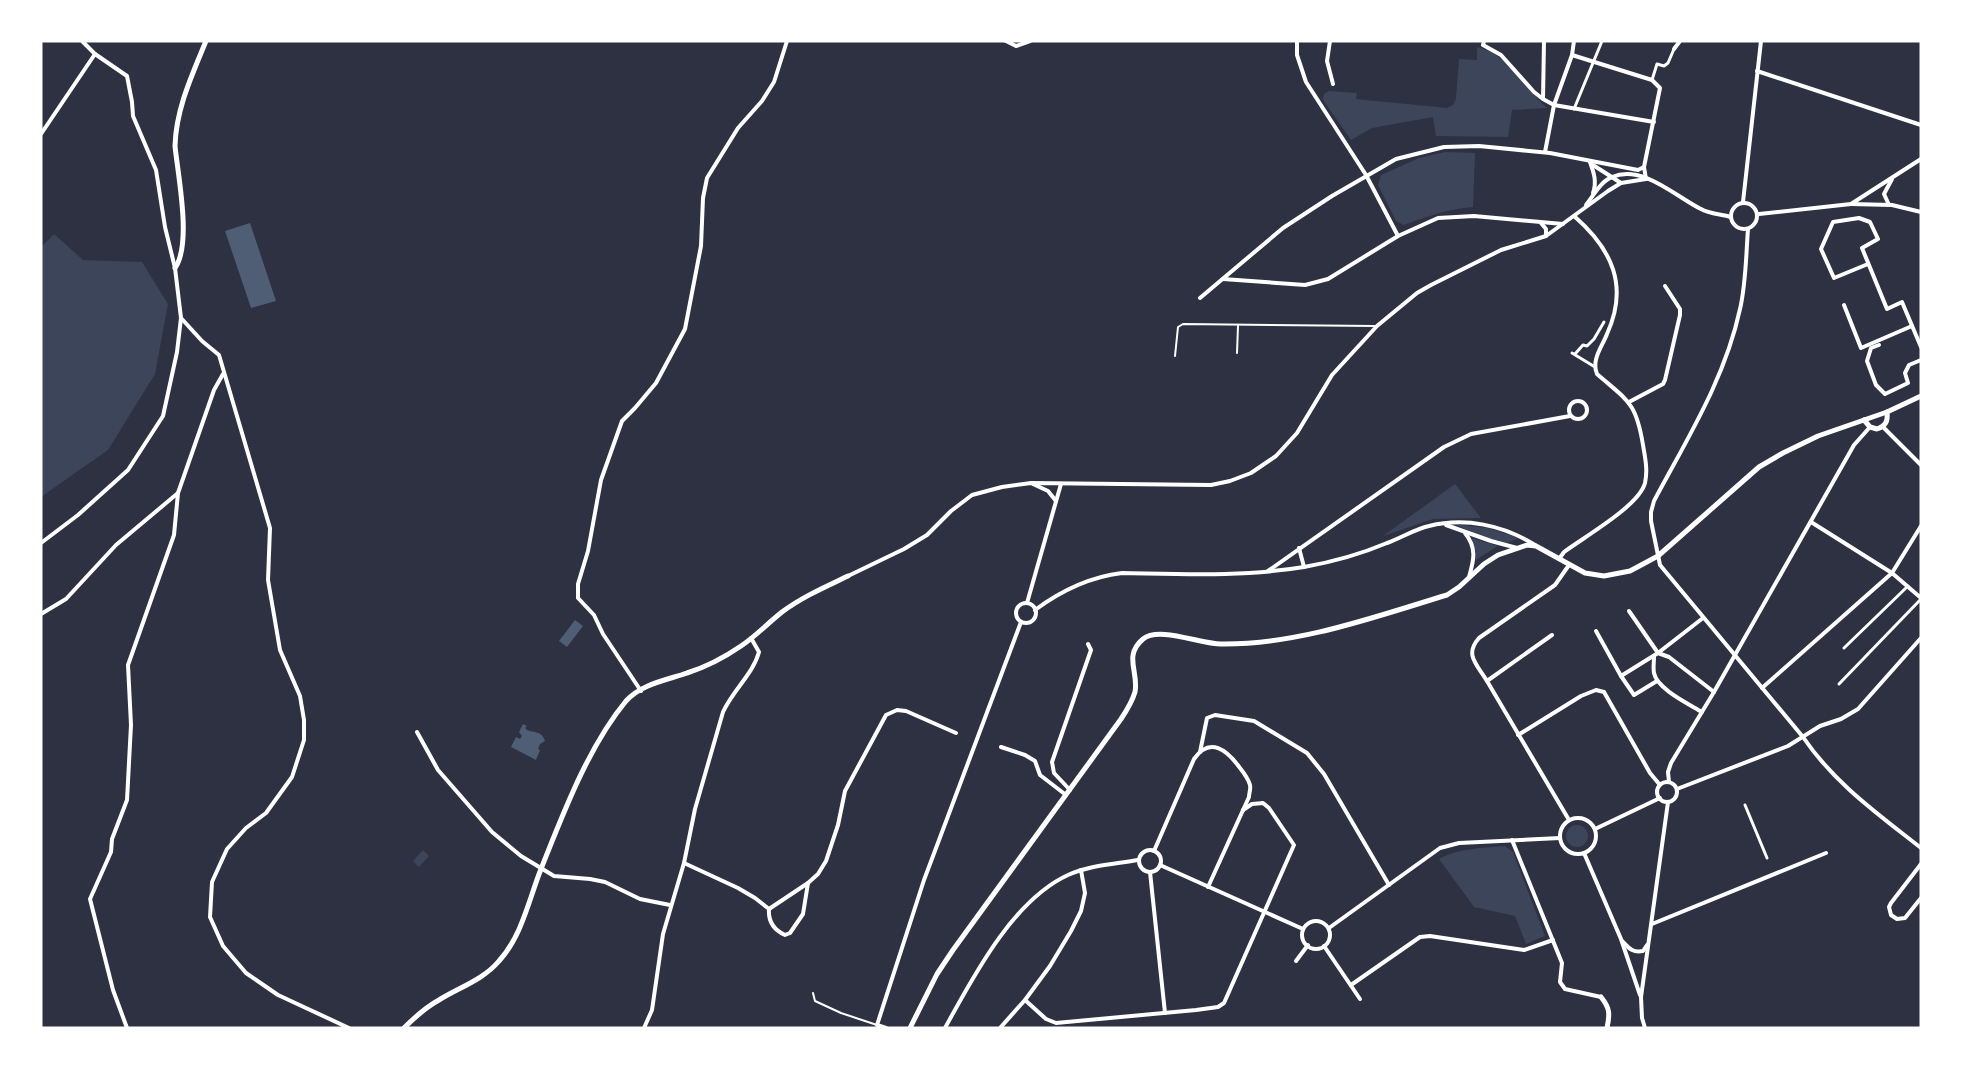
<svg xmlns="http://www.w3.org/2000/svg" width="1962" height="1069" viewBox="0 0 1962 1069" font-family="'Fira Sans',sans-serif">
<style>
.green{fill:#3c4559}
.water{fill:#4f5d75}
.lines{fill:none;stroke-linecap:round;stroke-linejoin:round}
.service{stroke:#fff;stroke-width:2}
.pedestrian{stroke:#fff;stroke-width:3}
.minor{stroke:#fff;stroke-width:4}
.tertiary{stroke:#fff;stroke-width:5}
</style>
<rect width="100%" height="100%" fill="#2d3142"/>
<g class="green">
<path d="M1477 47C1482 49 1488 50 1493 53 1508 61 1531 94 1547 108L1512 110 1508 137 1436 136 1433 117 1372 128 1351 140 1323 100 1324 94 1329 91 1357 93 1356 99 1447 108 1453 105 1456 98 1459 59 1477 60Z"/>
<path d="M1445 152 1475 153 1473 207C1448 209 1428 216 1404 225L1396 221 1378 185 1381 175 1419 158Z"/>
<polygon points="54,234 83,260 142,262 168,304 155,374 108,450 41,497 41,247"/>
<polygon points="1455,484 1481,518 1433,519 1383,536"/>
<polygon points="1453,524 1488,528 1519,538 1507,543 1487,538"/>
<polygon points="1471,538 1498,546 1476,560 1476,552"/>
<circle cx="1577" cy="836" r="11"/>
<path d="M1505 846 1513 852 1545 936 1526 944 1515 916 1474 907 1439 859C1459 848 1483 848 1505 846Z"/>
<polygon points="423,850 429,856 419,867 413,861"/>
</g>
<g class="water">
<polygon points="250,223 276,301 251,308 225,231"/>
<polygon points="575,620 583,626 567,647 559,641"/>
<path d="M523 724 527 726 525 728 527 730C535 733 542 731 545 741L540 744 538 749 540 750 536 760 511 747 516 737 520 739 522 736 519 732Z"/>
</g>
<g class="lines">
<g class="service">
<polyline points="1237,353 1238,326"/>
<polyline points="1175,356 1178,327 1183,324 1375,326"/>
<polyline points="813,993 815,1001 841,1013 877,1025"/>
</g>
<g class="pedestrian">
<polyline points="1652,80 1657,64 1664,66 1668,63 1674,49"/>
<polyline points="1574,109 1602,41"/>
<polyline points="1572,353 1595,367"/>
<polyline points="1575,354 1583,345 1587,346 1594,339 1604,322"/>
<polyline points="1844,648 1908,586"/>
<polyline points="1839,684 1921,599"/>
<polyline points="1745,805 1767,858"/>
</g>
<g class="minor">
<polyline points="1006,41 1016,46 1030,41"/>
<polyline points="1297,41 1297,55 1306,82 1366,175 1398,236"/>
<polyline points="1330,41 1327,61 1333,84"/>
<polyline points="1484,41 1483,45 1501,55 1534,92 1543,99"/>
<polyline points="1544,41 1543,99 1554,105 1654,122"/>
<polyline points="1674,49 1680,41"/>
<polyline points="1572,55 1652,80 1660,88 1644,167 1646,179"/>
<polyline points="1757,71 1921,125"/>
<polyline points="41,134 95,54"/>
<polyline points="1545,152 1554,105 1572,55 1574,41"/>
<path d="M1590 162C1594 173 1597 182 1593 193"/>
<polyline points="1593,165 1621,183"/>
<polyline points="1743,202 1761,41"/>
<circle cx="1744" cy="216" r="13"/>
<polyline points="1851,204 1892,205 1921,212"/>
<path d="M1586 205C1593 196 1601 181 1612 177 1643 164 1676 197 1701 209 1709 214 1721 214 1731 217"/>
<polyline points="1889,205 1884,194 1892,179"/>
<polyline points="1759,214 1851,204 1921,159"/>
<polyline points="1541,223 1546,229 1546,236"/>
<path d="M1748 229C1746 255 1746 284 1740 309 1725 379 1687 439 1654 501L1651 512V521L1660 565 1803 737C1834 783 1878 814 1921 848"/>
<polyline points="1868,264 1834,278 1821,249 1833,222 1859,218 1870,222 1878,239 1862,248 1887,309 1902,302 1921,347"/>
<polyline points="1223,279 1305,285 1328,279 1398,236 1438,218 1474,216 1563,224"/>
<polyline points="1200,298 1283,228 1332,196 1396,159 1444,147 1479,146 1550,153 1638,170 1644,167"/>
<polyline points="1844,305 1861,348 1912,326"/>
<polyline points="181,318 202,341 219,355 270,528 268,580 280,650 300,696 304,720 304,740 292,777 266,813 246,828 227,849 212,882 210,917 223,946 246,973 278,995 349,1028"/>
<polyline points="1879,345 1871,348 1867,361 1876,385 1885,394 1908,383 1905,373 1909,365 1921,360"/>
<circle cx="1578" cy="410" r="9"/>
<polyline points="1629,402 1663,384 1665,380 1680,315 1680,309 1665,286"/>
<polyline points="1883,427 1921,465"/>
<polyline points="1033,484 1048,491 1056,501"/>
<polyline points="1811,522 1892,573 1921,598"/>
<polyline points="1446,525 1491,541 1517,548"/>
<path d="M1465 533C1477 548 1474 560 1469 577"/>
<polyline points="41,543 78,515 128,470 163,416 177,352 181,318 175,268 165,227 156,170 133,116 132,102 127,76 95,54 82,41"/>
<polyline points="1299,548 1304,567"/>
<path d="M1559 559 1564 552C1584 537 1639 506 1645 483 1648 470 1645 457 1643 445 1636 402 1628 401 1597 374 1591 360 1602 347 1607 334 1629 286 1612 249 1574 216"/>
<polyline points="1268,571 1444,447 1471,434 1570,416"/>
<polyline points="848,576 904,549 927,535 951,511 972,495 1002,487 1031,483 1211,485 1230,481 1251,473 1276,456 1297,433 1332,375 1377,326 1417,293 1431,285 1501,250 1546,236 1608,191 1621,183 1646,179"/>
<polyline points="1027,603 1061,484"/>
<circle cx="1026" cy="613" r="10"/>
<path d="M1035 610C1062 590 1089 577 1122 573 1182 574 1244 577 1304 567 1332 562 1361 554 1387 543 1401 538 1415 529 1429 526 1465 517 1503 525 1535 545"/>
<polyline points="1629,611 1658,653 1703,618"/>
<polyline points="41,614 66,599 116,545 178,493"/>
<polyline points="1596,631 1621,676"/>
<polyline points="1552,635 1487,681 1569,820"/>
<path d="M1654 657C1654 662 1653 668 1654 673 1657 689 1689 704 1702 712"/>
<path d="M1487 681C1477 664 1464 655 1479 638L1555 585 1569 565"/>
<polyline points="1657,681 1634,695 1621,676 1658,653 1669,657 1714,692"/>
<polyline points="1762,688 1892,573 1921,526"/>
<polyline points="641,691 603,634 594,615 578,598 578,584 588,551 601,480 622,421 635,408 656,383 685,329 701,246 703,198 707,178 738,128 762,101 774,82 787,41"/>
<polyline points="417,732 438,770 492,832 521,856 554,876 590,879 605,882 640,899 670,905"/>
<polyline points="1518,735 1581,696 1596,690 1604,692 1650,773 1660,785"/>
<polyline points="1001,747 1025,755 1035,761 1040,775 1066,795"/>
<polyline points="1200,752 1207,718 1215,715 1254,721 1307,753 1324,774 1389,885"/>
<polyline points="1669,782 1668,772 1671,763 1714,692 1854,445 1870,427"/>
<circle cx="1667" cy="792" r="10"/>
<polyline points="1677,789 1788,746 1820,726 1841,719 1858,709 1921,638"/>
<polyline points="1070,790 1054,773 1052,762 1091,650 1088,644"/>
<circle cx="1578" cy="836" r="18"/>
<polyline points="1595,829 1660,798"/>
<polyline points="1512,840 1562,963 1560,982 1565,989 1601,997"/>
<circle cx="1150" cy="861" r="11"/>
<path d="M1154 851 1194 759C1210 736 1227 750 1240 768 1244 773 1248 778 1250 785 1251 789 1249 793 1249 797L1208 887"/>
<polyline points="1584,853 1621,939 1640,995"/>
<path d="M684 863 738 888 755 898 769 909C768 922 774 930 785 935L790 933 803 914 808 883 818 874 826 861 838 825 845 791 886 715 897 710 906 711 956 733"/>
<polyline points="1921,864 1891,903 1889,907 1891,915 1897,919 1905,918 1921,898"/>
<polyline points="1160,865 1303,929"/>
<polyline points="1150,872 1165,1013"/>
<polyline points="769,909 808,883"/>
<circle cx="1316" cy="935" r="14"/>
<polyline points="1652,924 1826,853"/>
<polyline points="1329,928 1440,848 1459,843 1560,838"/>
<path d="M1622 941C1629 948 1632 953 1643 951L1647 945"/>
<polyline points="1324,946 1360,999"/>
<polyline points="1296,961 1308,945"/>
<polyline points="1351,985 1420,937 1430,936 1524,950 1553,940"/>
<polyline points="1025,1000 1046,1019 1056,1023 1196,1010 1218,1007 1224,1003 1294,845 1269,808 1263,803 1252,804 1243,810"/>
<polyline points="127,1028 113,990 90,899 111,852 112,839 127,800 131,725 128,665 174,535 178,493 214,390 223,374"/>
<path d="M644 1028 652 1010 663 934 684 863 695 809 723 712C733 690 753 674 759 652L751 638"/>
<polyline points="886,1028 877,1025 924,880 1021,622"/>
<path d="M945 1028C973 977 1013 900 1068 875 1090 865 1115 864 1138 860"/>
<polyline points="1000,1028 1025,1000 1050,966 1071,931 1081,911 1085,893 1081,870"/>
<polyline points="1645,1028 1642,1018 1641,997 1668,802"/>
</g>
<g class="tertiary">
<path d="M175 268C192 244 178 176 175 146 176 109 192 75 206 41"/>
<path d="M1864 420 1870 427 1877 429C1886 426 1888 421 1887 412"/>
<path d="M1601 997C1610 1008 1610 1014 1607 1028"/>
<path d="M404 1028C415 1017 426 1007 439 1000 460 987 483 980 499 961 522 936 529 899 541 869 563 814 588 747 626 701 641 684 667 680 687 673 706 667 725 657 741 646 756 636 768 623 782 612 802 597 825 587 848 576"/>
<path d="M910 1028 937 974 953 950 1121 719C1127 710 1132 702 1135 692 1139 672 1123 656 1143 639 1159 626 1200 644 1221 644 1298 645 1374 617 1447 595L1459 587 1484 564 1498 555 1527 545 1536 546 1585 573 1604 576 1630 571 1658 556 1759 467 1783 453 1818 436 1887 412 1921 396"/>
</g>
</g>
<rect width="1962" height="1069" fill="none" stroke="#ffffff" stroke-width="85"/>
</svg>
